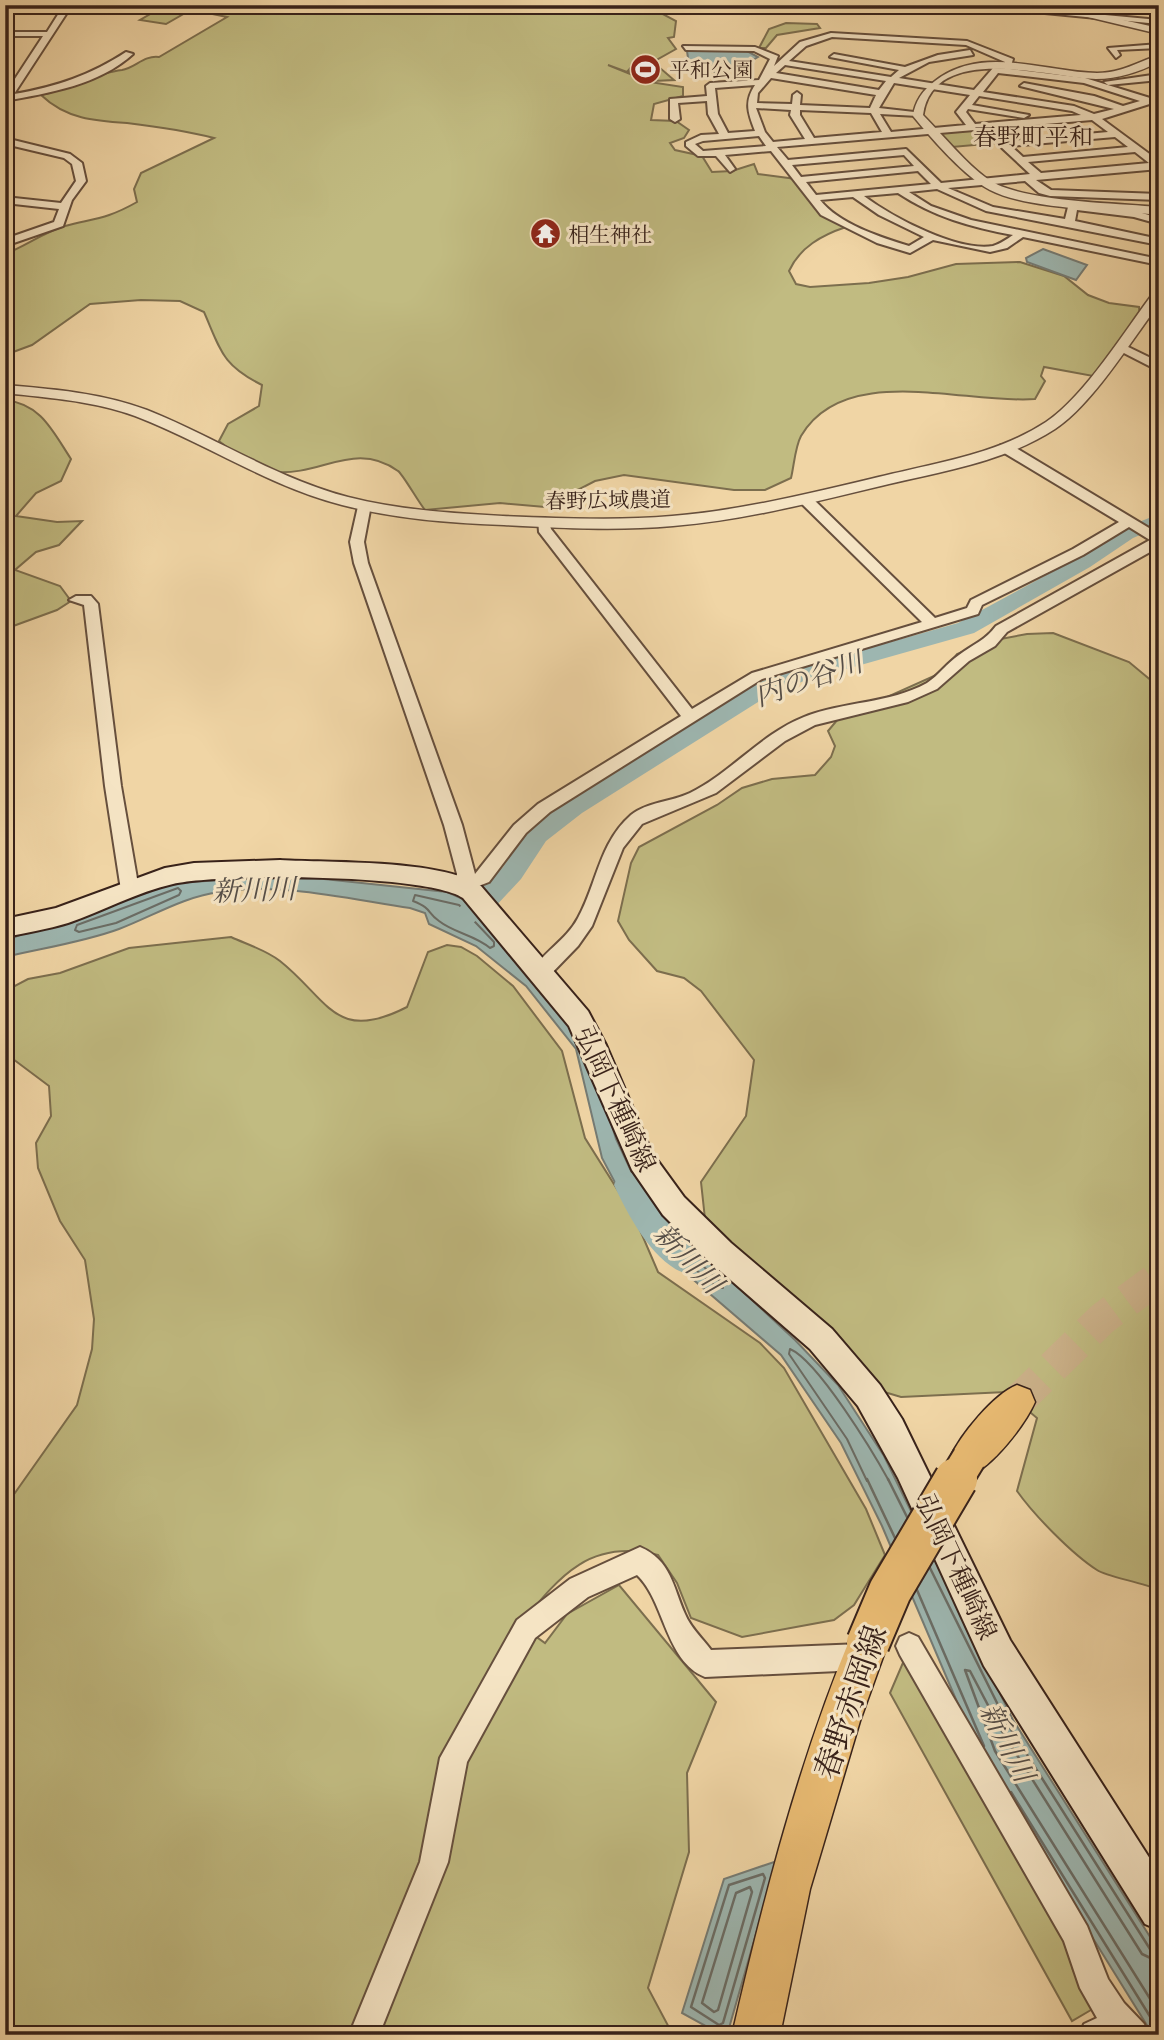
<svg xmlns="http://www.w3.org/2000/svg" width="1164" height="2040" viewBox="0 0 1164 2040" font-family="'Gentium Book Plus','Noto Serif JP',serif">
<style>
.green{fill:#c1bb81;stroke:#7c6e4e;stroke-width:2}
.water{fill:#9db6b0;stroke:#757b74;stroke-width:2}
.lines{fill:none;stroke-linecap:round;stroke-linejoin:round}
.shore-far1{stroke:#6a6c65;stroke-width:2}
.shore{stroke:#6a6c65;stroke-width:2.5}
.river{fill:#9db6b0;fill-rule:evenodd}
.primary-tunnel{stroke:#cbb189;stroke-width:33;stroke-dasharray:33 17;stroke-linecap:butt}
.minor-casing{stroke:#664f3d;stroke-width:4}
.tertiary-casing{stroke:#664f3d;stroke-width:3}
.secondary-casing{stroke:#38221a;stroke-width:4}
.primary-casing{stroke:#38221a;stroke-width:3}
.minor{fill:#f5e4c4;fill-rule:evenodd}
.tertiary{fill:#f5e4c4;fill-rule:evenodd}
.secondary{fill:#f5e4c4;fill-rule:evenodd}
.primary{fill:#e8ba72;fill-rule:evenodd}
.primary-bridge-far1-casing{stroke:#38221a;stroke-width:37;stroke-linecap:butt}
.primary-bridge-casing{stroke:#38221a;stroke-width:46;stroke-linecap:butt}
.primary-bridge-far1{stroke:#e8ba72;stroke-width:33}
.primary-bridge{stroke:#e8ba72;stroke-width:42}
.labels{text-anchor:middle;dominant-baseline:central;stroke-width:6;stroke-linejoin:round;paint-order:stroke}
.far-poi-label{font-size:21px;fill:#38221a;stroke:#f5e4c4;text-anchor:start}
.far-street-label{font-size:21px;fill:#38221a;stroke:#f5e4c4}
.far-quarter-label{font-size:24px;fill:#38221a;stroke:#f5e4c4}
.street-label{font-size:26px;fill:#38221a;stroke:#f5e4c4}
.water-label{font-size:28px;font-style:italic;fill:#564e47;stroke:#f5e4c4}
.near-street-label{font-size:32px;fill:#38221a;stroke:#f5e4c4}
</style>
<rect width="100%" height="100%" fill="#f0d5a5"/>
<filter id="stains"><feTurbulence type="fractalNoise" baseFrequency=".00286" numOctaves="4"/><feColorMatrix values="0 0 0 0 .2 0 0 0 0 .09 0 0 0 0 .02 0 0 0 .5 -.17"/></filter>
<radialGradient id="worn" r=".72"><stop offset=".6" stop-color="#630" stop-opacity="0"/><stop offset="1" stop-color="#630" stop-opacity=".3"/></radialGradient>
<g class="green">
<polygon points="166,5 192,9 166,24 140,20"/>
<path d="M225 5H646L676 21 674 37 668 38 676 49 653 62 674 80 653 81 629 72 634 64 627 72 608 65 650 82 683 87V96L654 104 651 120 676 121 689 130 684 138 670 143 675 150 702 156 712 172 732 171 754 164 758 174 796 179 846 227C822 235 800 247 789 271L796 284 810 287 869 283 908 277 956 264 1020 262 1064 276 1088 295 1109 303 1139 307 1140 318 1093 376 1044 367 1041 376 1045 381 1035 399C967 405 845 361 801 436 795 447 794 466 791 478L765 490H734L624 475 595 481 545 507 500 503 425 510C419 503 402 473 398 471 355 440 321 476 275 472 253 470 235 454 219 441L228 424 259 406 262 385C222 365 221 351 204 312L180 301 141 300 90 304 32 345 5 355V254C26 246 44 232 65 226 96 218 107 219 137 202L134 189 141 173 214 138C191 132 152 126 127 123 95 121 66 119 41 95 69 89 95 73 122 70 135 68 144 55 159 57L227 17 207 13Z"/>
<polygon points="786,23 817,24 820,28 777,35 766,48 759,48 769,29"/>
<polygon points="979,128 997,143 952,147 935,131"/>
<path d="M5 400C41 404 52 430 71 459L61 481 36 493 16 516 57 522 82 521 59 545 36 552 15 570 60 586 71 601 57 610 5 629Z"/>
<path d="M1053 633 1129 662 1159 687V1590C1142 1582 1107 1577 1097 1570 1072 1554 1034 1515 1017 1491L1037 1418 1006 1392 901 1397 871 1388 706 1228 701 1182 746 1116 754 1060 701 991 684 978 657 971 629 940 618 921 631 863 639 847 717 805 742 788 772 779 815 775 831 757 835 746 828 731 838 719 943 672 957 654 990 641 1027 634Z"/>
<path d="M231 937C246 944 266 950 280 961 329 1000 335 1044 407 1007L428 952 447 945 461 947 477 956 513 986 562 1051 585 1138 634 1216 658 1272 760 1343 784 1368 866 1509 885 1555 854 1605 834 1620 742 1637 691 1618 677 1583 658 1555C589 1538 559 1577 520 1625L545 1643 567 1614 619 1585 716 1702 687 1773 689 1852 648 1988 673 2035H5V1507L77 1405 92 1349 94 1319 85 1260 60 1221 38 1168 36 1143 51 1116 49 1086 5 1053V991L28 979 60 973 129 948Z"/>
<polygon points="905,1658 1066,1940 1073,1970 1096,2007 1072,2021 890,1693"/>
</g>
<g class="water">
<path d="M687 51H747L758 57C738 70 714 74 690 72Z"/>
<polygon points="1043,249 1087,265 1076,280 1027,262 1026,258"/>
<path d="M286 875 447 892 463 899 481 916 587 1046 616 1139 638 1186 661 1210 638 1226 602 1158 576 1049 526 986 476 946 429 924 425 913 410 908C349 899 281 882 219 892 183 897 153 916 119 929 84 942 43 948 5 957V941L32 930 88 915 166 884Z"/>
<polygon points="670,1224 795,1340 838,1385 884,1456 1013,1720 1159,1951 1159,2035 1153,2035 981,1758 882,1526 841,1443 781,1355 646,1239"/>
<polygon points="777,1861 727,2035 722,2035 682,2013 724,1879"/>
</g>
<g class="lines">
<g class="shore-far1">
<polygon points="178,888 181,891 179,895 116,923 79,932 75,930 77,925"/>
<path d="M415 895 459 905 494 942V946L490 948C475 935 454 933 439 921 426 912 433 909 413 901Z"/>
<polygon points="667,1234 722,1283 723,1288 718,1288 662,1242 661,1238"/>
<path d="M867 1481 847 1439 789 1354 790 1349C818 1361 873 1452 889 1481"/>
</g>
<g class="shore">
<polyline points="867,1479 895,1538"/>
<polyline points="888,1479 907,1517"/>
<polyline points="930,1568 1007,1723 1150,1949 1159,1953"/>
<polyline points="917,1590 984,1746"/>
<polyline points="1011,1792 1159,2031"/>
<polygon points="763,1874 765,1878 723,2023 719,2025 691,2007 729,1885"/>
<polygon points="750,1887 752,1892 718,2010 714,2012 702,2003 736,1893"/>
<polyline points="1159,1962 1142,1954 1000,1728 970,1671 965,1670 995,1751 1159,2013"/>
</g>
<g class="river">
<polygon points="1159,514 1159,527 1133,538 1090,567 974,633 804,681 769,695 582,813 546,841 521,879 494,908 470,925 461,928 452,925 448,918 503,867 528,829 564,801 753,685 788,671 958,623 1076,559 1119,530"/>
<path d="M629 1172 640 1176 669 1221 695 1249 700 1259 695 1269 684 1273C652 1261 628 1215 614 1185L618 1176Z"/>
</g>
<polyline class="primary-tunnel" points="1017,1402 1102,1319 1159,1277"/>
<defs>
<g id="minor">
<path d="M64 5H72L14 94C56 87 91 75 126 52L133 54C99 85 49 93 5 101V94L43 36H5V32H47Z"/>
<polygon points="963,5 996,5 1159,20 1159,24"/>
<path d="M831 33 967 41 1013 59 1010 69 1085 78 1150 98 1159 95V101L1102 119 1159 161V169L1036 180 1051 190 1159 194V200L1050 196 1039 193 1025 181 948 188 993 207 1065 219 1068 207 1073 204 1135 211 1159 218V224L1134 217 1077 210 1075 221 1159 239V245L986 211 937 189 909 192 931 206 971 220 1159 259V265L1023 237 1007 248 990 252 933 240 910 253 877 243 821 215 771 151 725 155 735 169 730 172 716 156H698L686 146V142L701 135 719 134 708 114 707 101 678 103 680 119 675 122 670 119V99L707 96 706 86 710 83 759 80 770 59 754 51 686 50 683 46 755 47 778 56 774 66 800 42ZM832 37 966 45 1005 62V69L993 68 974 90 899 78 929 62 973 55 970 50 938 55 905 67 834 54 830 57 899 70 891 77 789 61 806 46ZM785 65 886 81 879 90 776 73ZM998 73 1084 83 1140 101 1123 106 1094 96 1024 83 1020 86 1114 109 1094 114 1074 106 983 92ZM771 78 876 95 870 108 800 105 801 95 797 92 793 95 792 104 757 103 758 93ZM894 83 970 95 956 112 966 125 891 132 880 114 918 116 923 113 879 108ZM755 85C744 102 748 113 755 131L728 133 718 114 715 88ZM979 96 1072 111 1081 115 975 124 966 112 968 109 1024 118 1029 115 972 105ZM756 108 791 110 790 115 805 139 773 142 765 132ZM800 110 871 113 882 132 814 138 800 115ZM1092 120 1108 132 1000 142V146L1030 174 941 183 906 149 788 160 777 147ZM759 136 766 146 703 151 695 144 703 141ZM1115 137 1128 147 1023 157 1011 146ZM1135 152 1149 163 1041 173 1028 162ZM904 155 914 166 801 177 792 165ZM918 171 931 184 816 195 806 182ZM898 193C934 217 971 227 1013 235 1007 239 1000 244 993 246 957 252 892 217 864 196ZM853 197 879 215 924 237 909 246C880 237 839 224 820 200Z"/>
<polygon points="1159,44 1159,48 1117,50 1120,55 1116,58 1108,48"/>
<polygon points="1159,74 1159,80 1108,85 1104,82"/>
<polygon points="5,138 70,154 82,163 86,181 72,200 63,226 5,246 5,239 54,222 59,209 5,203 5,197 61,203 76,181 72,164 64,158 5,144"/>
<polygon points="1122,344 1159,362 1159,371 1118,350 1116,348"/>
<path d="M1001 445H1011L1159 534V547L1007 632 995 646 969 661 937 689 908 702 815 725 785 741 716 793 642 824 623 848 592 926 578 946 546 979H532L530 974C542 952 566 941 578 918 597 884 599 843 631 815 647 802 671 802 690 793 731 773 761 734 804 717 844 701 889 704 927 683 939 675 947 663 959 655 972 645 986 640 996 626L1150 540 1129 527 1083 555 982 605 978 614 762 679 550 812 526 833 489 882 463 892 454 886 457 874 444 825 354 563 350 542 359 502 371 505 364 542 368 563 462 825 475 874 514 825 538 804 681 716 539 532 538 519H548L551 529 692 709 752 673 922 622 800 502V496H810L935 618 967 608 971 600 1073 549 1119 522 1001 451Z"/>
<polygon points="76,596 91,596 98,604 121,786 139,890 130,896 121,890 105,786 84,605 69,600"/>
<path d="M640 1547C671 1560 673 1587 685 1614 690 1627 703 1639 711 1650L861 1644 870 1648 874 1657 870 1666 861 1670 705 1677C665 1661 665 1601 637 1575L588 1597 535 1638 467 1762 448 1862 379 2035H349L420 1862 440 1758 517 1620 570 1579Z"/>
<polygon points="909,1633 918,1637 1087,1926 1108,1979 1124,2003 1144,2024 1148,2035 1080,2035 1084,2024 1097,2018 1080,1988 1064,1941 900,1655 896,1646 900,1637"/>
</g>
<g id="tertiary">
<polygon points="1038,5 1056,5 1159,28 1159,34"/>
<path d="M1159 55V62C1139 72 1118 79 1096 79 1050 78 934 41 923 115 944 136 965 163 989 180 1023 202 1116 203 1159 207V215C1114 210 1028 210 990 190 965 177 931 138 913 116 915 101 923 90 935 81 982 44 1044 72 1097 73 1121 73 1138 62 1159 55Z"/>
<path d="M1159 291V304C1131 341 1092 405 1055 429 1006 461 945 471 889 484 817 501 747 520 673 526 617 531 560 528 504 525 450 523 395 519 342 505 268 486 206 443 135 416 94 401 49 398 5 393V385C53 389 102 393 147 410 215 437 276 478 348 497 398 510 451 513 503 516 559 518 616 521 672 516 745 510 816 492 887 475 941 462 999 453 1046 422 1085 396 1125 330 1154 292Z"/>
</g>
<path id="secondary" d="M280 860C330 863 441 859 481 886L588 1011 606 1045 652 1153 684 1197 731 1243 832 1329 880 1385 902 1419 1010 1640 1159 1873V1930L1145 1924 984 1666 898 1478 858 1406 810 1349 710 1262 663 1215 632 1170 569 1026 463 898C428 874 219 873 173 884 137 892 103 911 68 923 48 929 26 933 5 937V919L56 908 165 868 194 863Z"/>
<g id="primary">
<path d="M1017 1385 1030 1390 1035 1402C1025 1425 992 1467 969 1476L956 1471 950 1458C960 1435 994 1394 1017 1385Z"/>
<path d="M868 1623 882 1629 888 1643 860 1721 810 1889 780 2035H732C764 1897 799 1760 854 1629Z"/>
</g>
</defs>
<use href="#minor" class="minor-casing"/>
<use href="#tertiary" class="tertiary-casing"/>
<use href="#secondary" class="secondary-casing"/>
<use href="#primary" class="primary-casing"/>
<use href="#minor" class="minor"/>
<use href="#tertiary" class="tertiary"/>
<use href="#secondary" class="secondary"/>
<use href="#primary" class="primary"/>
<defs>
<polyline id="primary-bridge-far1" points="955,1481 969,1458"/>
<polyline id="primary-bridge" points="868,1643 890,1591 956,1479"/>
</defs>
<use href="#primary-bridge-far1" class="primary-bridge-far1-casing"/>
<use href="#primary-bridge" class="primary-bridge-casing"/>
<use href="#primary-bridge-far1" class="primary-bridge-far1"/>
<use href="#primary-bridge" class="primary-bridge"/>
</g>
<defs>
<symbol id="stadium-disc" viewBox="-11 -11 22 22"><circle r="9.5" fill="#8f2418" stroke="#f5e4c4"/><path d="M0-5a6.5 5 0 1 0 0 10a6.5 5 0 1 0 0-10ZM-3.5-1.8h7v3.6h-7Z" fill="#fff"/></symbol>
<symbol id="temple-disc" viewBox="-11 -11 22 22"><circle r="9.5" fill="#8f2418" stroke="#f5e4c4"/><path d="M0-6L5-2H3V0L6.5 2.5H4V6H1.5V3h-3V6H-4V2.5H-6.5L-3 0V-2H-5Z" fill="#fff"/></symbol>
</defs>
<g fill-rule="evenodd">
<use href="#stadium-disc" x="628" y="52" width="35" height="35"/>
<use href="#temple-disc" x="528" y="216" width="35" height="35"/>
</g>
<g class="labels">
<g class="far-poi-label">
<text x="669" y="69">平和公園</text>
<text x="568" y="234">相生神社</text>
</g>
<g class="far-street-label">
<text transform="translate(608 500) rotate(-1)">春野広域農道</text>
</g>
<g class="far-quarter-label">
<text x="1033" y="136">春野町平和</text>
</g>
<g class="street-label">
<text transform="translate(616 1099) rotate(65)">弘岡下種崎線</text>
<text transform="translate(957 1567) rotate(65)">弘岡下種崎線</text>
</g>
<g class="water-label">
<text transform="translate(808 678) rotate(-19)">内の谷川</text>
<text transform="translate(254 889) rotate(-2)">新川川</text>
<text transform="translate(689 1258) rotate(46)">新川川</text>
<text transform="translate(1008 1742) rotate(63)">新川川</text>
</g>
<g class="near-street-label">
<text transform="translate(850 1702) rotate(-71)">春野赤岡線</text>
</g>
</g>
<rect width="1164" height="2040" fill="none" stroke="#f0d5a5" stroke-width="28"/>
<rect x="7" y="7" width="1150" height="2026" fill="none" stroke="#38221a" stroke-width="3.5"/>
<rect x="14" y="14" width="1136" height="2012" fill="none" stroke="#38221a" stroke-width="2"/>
<rect width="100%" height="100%" filter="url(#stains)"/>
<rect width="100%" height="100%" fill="url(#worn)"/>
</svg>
